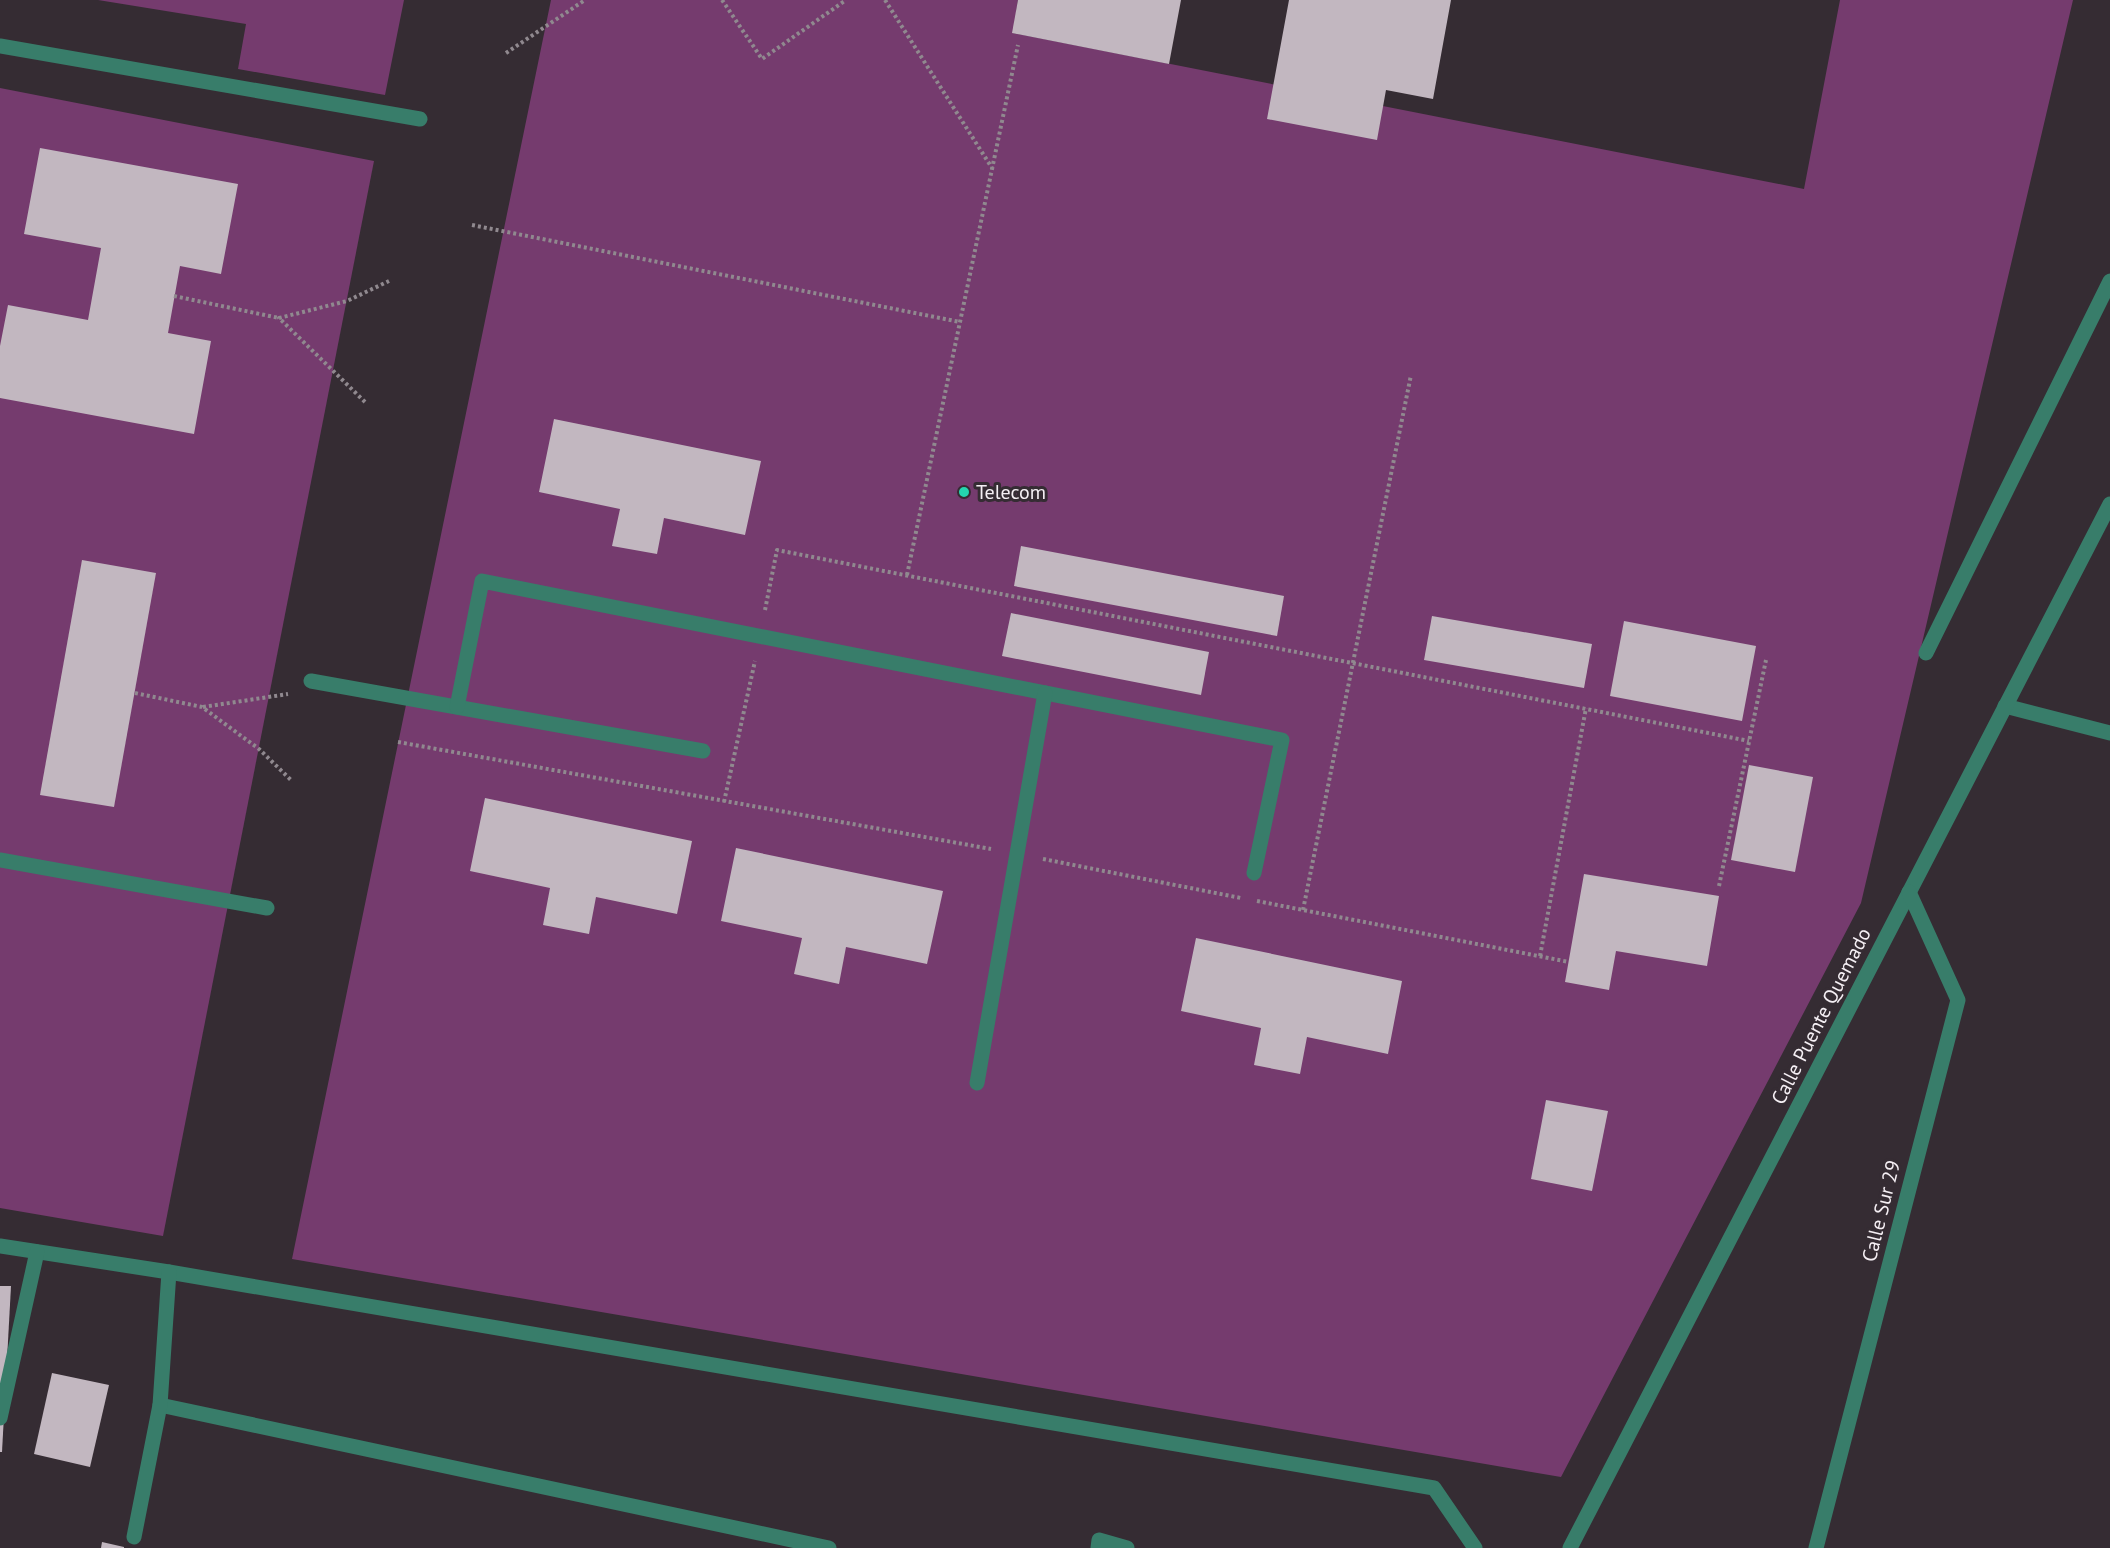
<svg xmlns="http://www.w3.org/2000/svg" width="2110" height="1548" viewBox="0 0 2110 1548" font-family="'PT Sans',sans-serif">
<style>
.green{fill:#753b6e}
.building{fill:#c2b7c0}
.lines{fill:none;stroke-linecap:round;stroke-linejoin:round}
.path{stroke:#90898f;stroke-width:4;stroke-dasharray:3 3;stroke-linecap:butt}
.minor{stroke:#387d6a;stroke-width:15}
.poi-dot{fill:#24d5af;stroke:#352c33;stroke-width:2}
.labels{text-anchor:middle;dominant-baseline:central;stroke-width:6;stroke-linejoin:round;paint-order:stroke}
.poi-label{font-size:20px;fill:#f5eff4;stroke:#352c33;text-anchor:start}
.street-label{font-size:20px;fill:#f5eff4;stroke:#352c33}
</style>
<rect width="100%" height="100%" fill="#352c33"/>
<g class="green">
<polygon points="98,0 404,0 385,95 238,69 246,24"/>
<polygon points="551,0 1018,0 1013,33 1804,189 1840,0 2073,0 1861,903 1561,1477 292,1259"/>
<polygon points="0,88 374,161 163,1236 0,1208"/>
</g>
<g class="building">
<polygon points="1018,0 1181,0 1169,64 1012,33"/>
<polygon points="1289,0 1451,0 1433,99 1386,90 1377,140 1267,119"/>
<polygon points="40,148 238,184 221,274 180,266 168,333 211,341 194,434 0,398 0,346 8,305 88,320 101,248 24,234"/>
<polygon points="554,419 761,461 745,535 664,518 657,554 612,546 620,509 539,492"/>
<polygon points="1021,546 1284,596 1277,636 1014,586"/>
<polygon points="82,560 156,573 114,807 40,795"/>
<polygon points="1011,613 1209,652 1201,695 1002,656"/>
<polygon points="1432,616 1592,644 1584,688 1424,660"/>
<polygon points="1624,621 1756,646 1742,721 1610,696"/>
<polygon points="1749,765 1813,777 1795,872 1731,860"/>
<polygon points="485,798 692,841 677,914 596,897 589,934 543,925 550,888 470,871"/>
<polygon points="736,848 943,891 927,964 846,947 839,984 794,974 802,938 721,921"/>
<polygon points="1584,874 1719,896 1707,966 1616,951 1609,990 1565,982"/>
<polygon points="1196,938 1402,981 1388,1054 1307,1037 1300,1074 1254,1065 1261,1028 1181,1011"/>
<polygon points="1546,1100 1608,1111 1592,1191 1531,1179"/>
<polygon points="0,1286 11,1286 2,1452 0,1452"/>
<polygon points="52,1373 109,1385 90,1467 34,1454"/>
<polygon points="102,1542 124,1547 124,1548 101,1548"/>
</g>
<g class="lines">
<g class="path">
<polyline points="722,0 762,59 846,0"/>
<polyline points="885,0 992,168"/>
<polyline points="506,53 585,0"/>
<polyline points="472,225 960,322"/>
<polyline points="174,296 279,318"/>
<polyline points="365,402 279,318 347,301 389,281"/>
<polyline points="907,575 1018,45"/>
<polyline points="765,610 777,550 1749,741"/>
<polyline points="135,693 202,707 259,749 292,781"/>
<polyline points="203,707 288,694"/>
<polyline points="398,742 991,849"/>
<polyline points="724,802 755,661"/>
<polyline points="1043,859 1241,898"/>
<polyline points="1719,886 1766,660"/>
<polyline points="1257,901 1569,962"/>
<polyline points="1303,910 1411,375"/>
<polyline points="1540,956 1586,708"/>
</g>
<g class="minor">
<polyline points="0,46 420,119"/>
<polyline points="1926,653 2110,281"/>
<polyline points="311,681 703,751"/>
<polyline points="2005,706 2110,733"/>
<polyline points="457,707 482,581 1282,740 1254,873"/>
<polyline points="0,860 267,908"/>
<polyline points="977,1083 1045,693"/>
<polyline points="0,1246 169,1272 1434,1488 1475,1548"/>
<polyline points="160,1405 829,1548"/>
<polyline points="0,1418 37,1252"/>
<polyline points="134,1537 160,1405 169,1272"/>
<polyline points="1098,1548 1099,1540 1127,1548"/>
<polyline points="1570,1548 2110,504"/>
<polyline points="1816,1548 1958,1000 1909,892"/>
</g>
</g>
<circle class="poi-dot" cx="964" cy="492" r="6"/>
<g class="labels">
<g class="poi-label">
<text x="976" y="492">Telecom</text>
</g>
<g class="street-label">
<text transform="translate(1821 1016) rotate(-63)">Calle Puente Quemado</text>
<text transform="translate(1881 1211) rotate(-76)">Calle Sur 29</text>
</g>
</g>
</svg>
